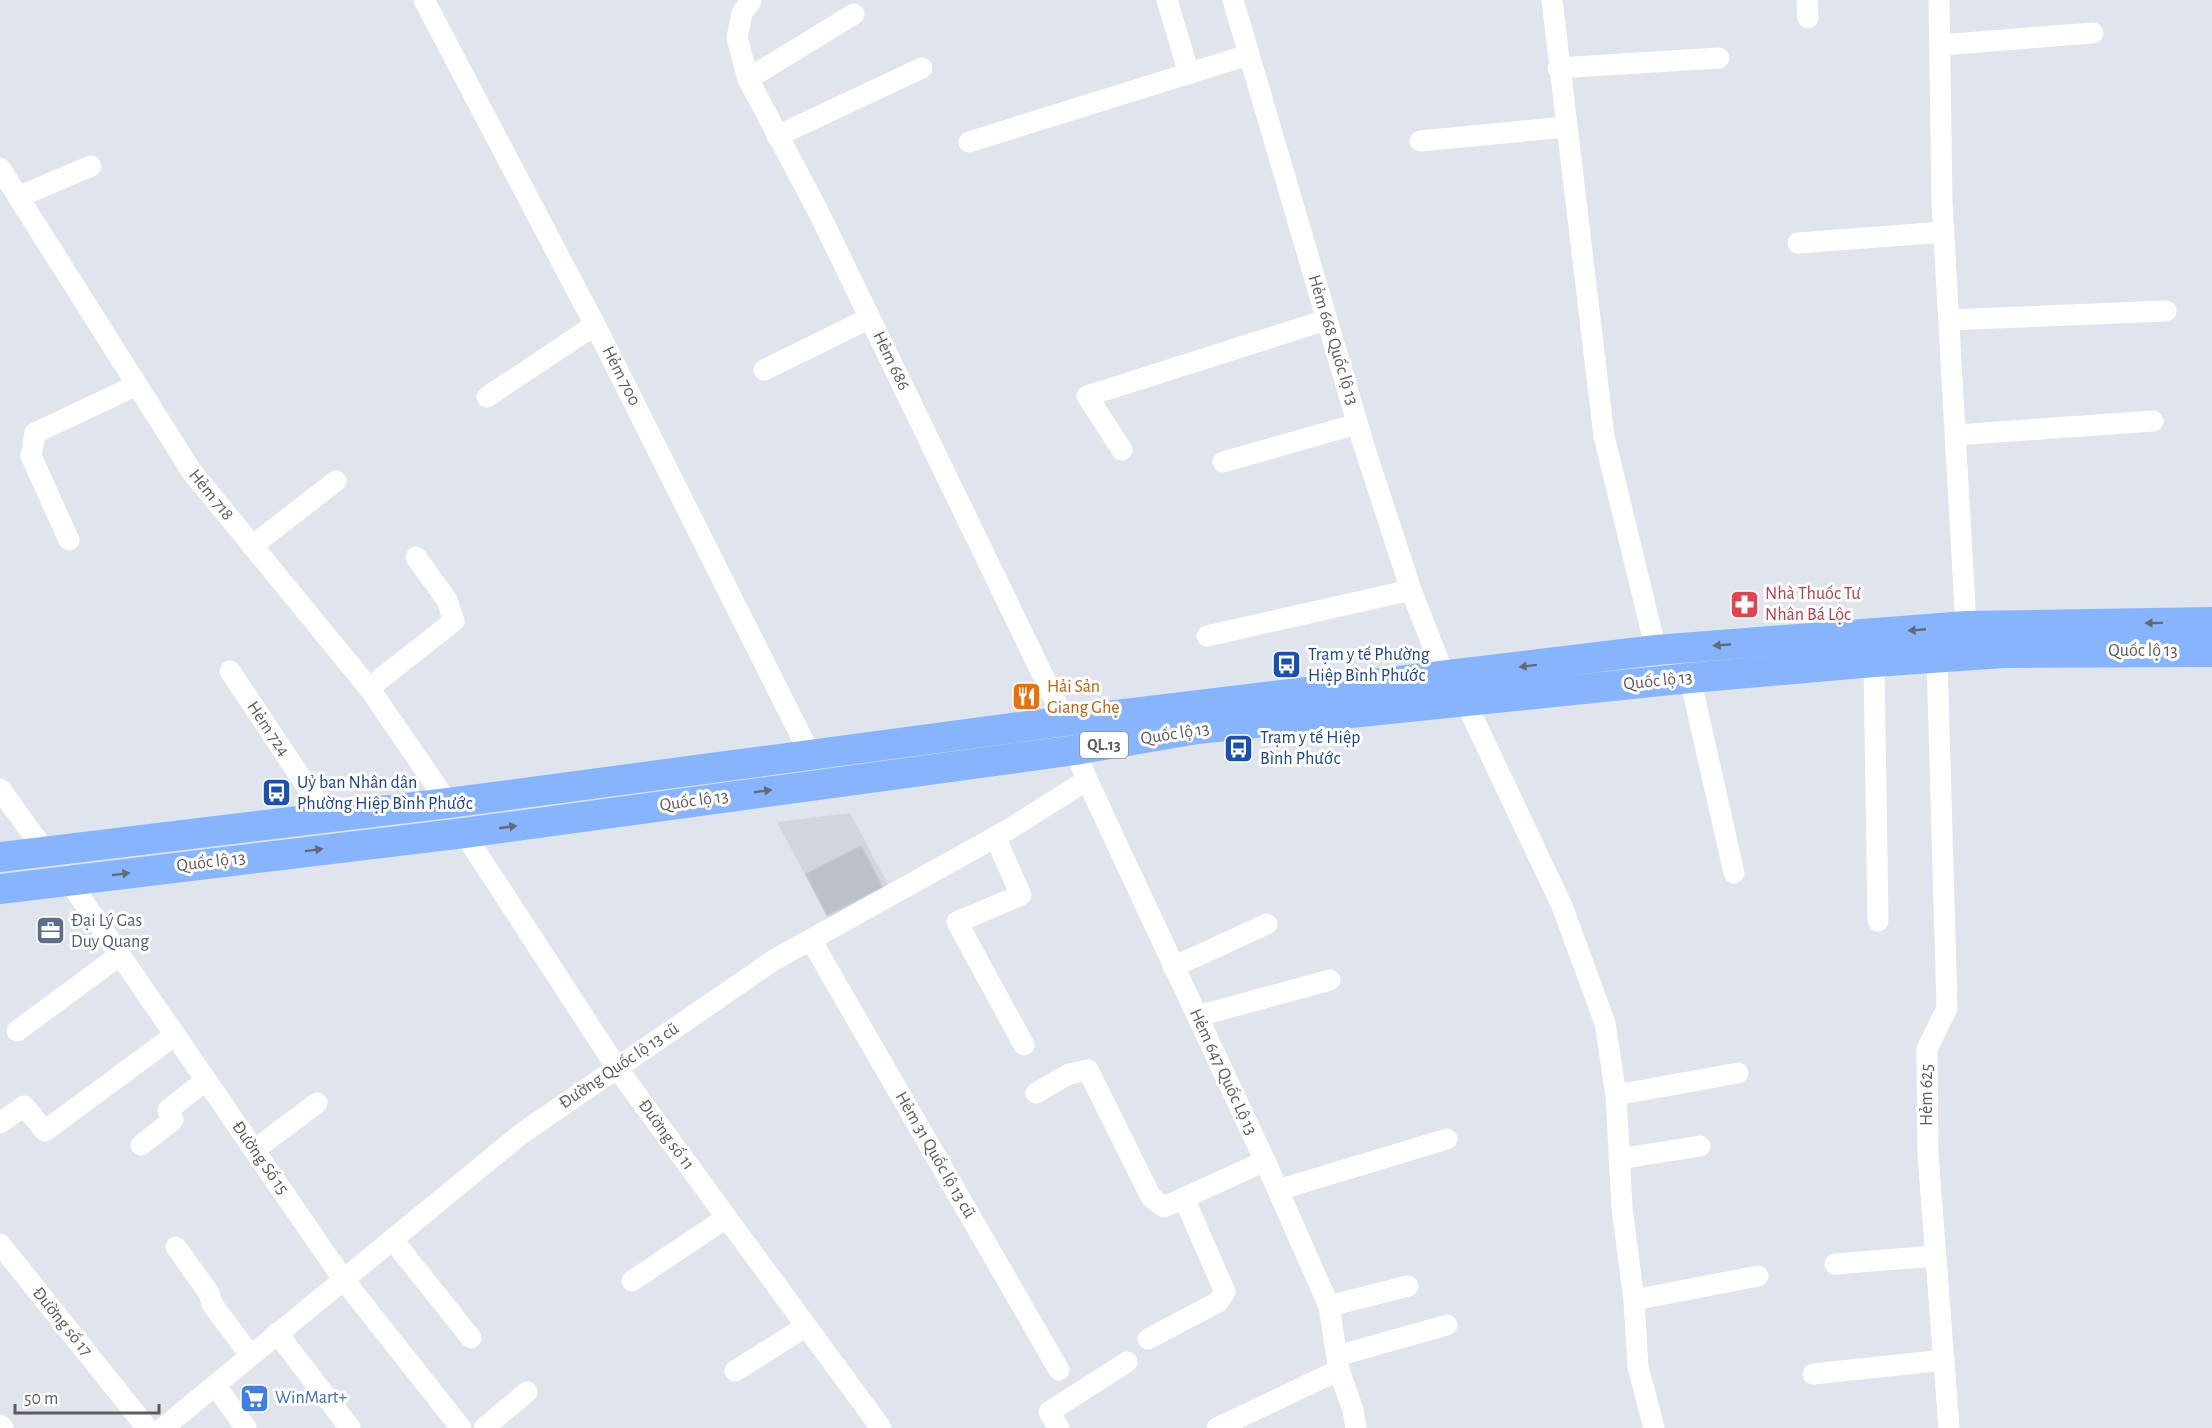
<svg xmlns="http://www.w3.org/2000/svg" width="2212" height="1428" viewBox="0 0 2212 1428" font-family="'Alegreya Sans',sans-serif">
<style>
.education{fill:#d1d6de}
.building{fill:#bcc1c7;stroke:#bec7d0;stroke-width:1.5}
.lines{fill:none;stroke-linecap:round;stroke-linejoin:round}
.minor{stroke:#fff;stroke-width:21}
.highway{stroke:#86b5fd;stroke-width:30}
.oneway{fill:#676972}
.labels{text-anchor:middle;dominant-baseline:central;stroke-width:6;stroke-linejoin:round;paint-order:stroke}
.shield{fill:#fff;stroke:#908d8b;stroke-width:1.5}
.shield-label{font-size:16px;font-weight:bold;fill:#615c59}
.street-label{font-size:18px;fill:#615c59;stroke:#fff}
.health-label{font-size:18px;fill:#be3a42;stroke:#fff;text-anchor:start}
.transit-label{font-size:18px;fill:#164399;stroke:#fff;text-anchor:start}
.food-label{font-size:18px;fill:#c56008;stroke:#fff;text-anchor:start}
.service-label{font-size:18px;fill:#4e5e75;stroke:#fff;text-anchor:start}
.shop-label{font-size:18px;fill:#366cbe;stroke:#fff;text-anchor:start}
</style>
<rect width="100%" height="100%" fill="#e0e4ec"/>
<polygon class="education" points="850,813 890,888 829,920 777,822"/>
<polygon class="building" points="861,846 882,887 827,915 806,874"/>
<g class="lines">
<g class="minor">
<polyline points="424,0 595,325 811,756"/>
<polyline points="1167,0 1189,74"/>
<polyline points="1233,0 1364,446 1411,590 1445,677"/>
<polyline points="1552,0 1604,436 1656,650"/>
<polyline points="1807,0 1808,18"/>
<polyline points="1939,0 1942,202 1966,626"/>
<polyline points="751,1 742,13 737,38 748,79 819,213 1065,721"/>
<polyline points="1940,45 2093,33"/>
<polyline points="1558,68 1719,58"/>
<polyline points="748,79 854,14"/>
<polyline points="777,136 922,68"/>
<polyline points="1420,141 1566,127"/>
<polyline points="969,142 1248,55"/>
<polyline points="0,168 192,472 369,688 448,803"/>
<polyline points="18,197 91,166"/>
<polyline points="1798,243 1944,232"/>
<polyline points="1949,320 2166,311"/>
<polyline points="764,370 870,318"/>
<polyline points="487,397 595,325"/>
<polyline points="1956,435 2153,421"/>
<polyline points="1122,450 1087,396 1326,320"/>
<polyline points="1223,462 1357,424"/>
<polyline points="69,540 31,456 35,433 137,385"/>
<polyline points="252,546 336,481"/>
<polyline points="1207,636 1411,590"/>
<polyline points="1937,658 1947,1008 1927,1049 1928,1155 1949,1428"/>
<polyline points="1874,662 1878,921"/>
<polyline points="230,671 327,817"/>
<polyline points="1690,678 1734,873"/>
<polyline points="369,688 454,621 447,600 416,557"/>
<polyline points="1466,703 1562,906 1605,1023 1616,1095 1622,1208 1634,1300 1638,1367 1654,1428"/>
<polyline points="1087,780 1265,1161 1329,1306 1339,1370 1353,1410 1356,1428"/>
<polyline points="0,789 45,851"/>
<polyline points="464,833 617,1068 881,1428"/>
<polyline points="995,837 1021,895 957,922 1024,1045"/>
<polyline points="69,881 343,1279 461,1428"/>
<polyline points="811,940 1059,1370"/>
<polyline points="1173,967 1267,924"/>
<polyline points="1198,1016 1330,980"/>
<polyline points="17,1031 120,955"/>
<polyline points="1036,1093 1069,1074 1088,1070 1151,1197 1164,1207 1265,1161"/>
<polyline points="1616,1095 1738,1073"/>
<polyline points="0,1123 24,1106 45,1131 175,1035"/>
<polyline points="141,1145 173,1120 168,1110 205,1081"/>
<polyline points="254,1150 317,1103"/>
<polyline points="1619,1159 1700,1146"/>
<polyline points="1278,1190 1447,1139"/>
<polyline points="392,1239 471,1338"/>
<polyline points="0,1244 147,1428"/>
<polyline points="176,1247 209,1293 212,1304 250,1355"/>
<polyline points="1835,1264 1935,1256"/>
<polyline points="632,1281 726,1218"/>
<polyline points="1634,1300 1758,1276"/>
<polyline points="1329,1306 1408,1286"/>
<polyline points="277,1333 350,1428"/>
<polyline points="1148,1339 1218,1302 1225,1292 1184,1198"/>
<polyline points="1337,1356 1447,1325"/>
<polyline points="735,1371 805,1327"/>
<polyline points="1813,1374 1944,1360"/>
<polyline points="215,1385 246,1428"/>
<polyline points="0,1425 3,1428"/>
<polyline points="163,1428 521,1134 774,960 1008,830 1087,780 1075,750"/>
<polyline points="484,1428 527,1392"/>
<polyline points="1059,1428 1049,1412 1127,1362"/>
<polyline points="1217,1428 1339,1370"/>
</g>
<g class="highway">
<polyline points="0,857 448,803 1065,721 1656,650 1966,626 2212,622"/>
<polyline points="0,889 464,833 1075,750 1197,729 1690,678 1874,662 2003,653 2212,652"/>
</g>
</g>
<defs><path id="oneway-solid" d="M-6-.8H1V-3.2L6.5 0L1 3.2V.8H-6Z" transform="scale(1.5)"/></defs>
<g class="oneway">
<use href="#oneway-solid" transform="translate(2154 623) rotate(179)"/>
<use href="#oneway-solid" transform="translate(1917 630) rotate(175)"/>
<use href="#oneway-solid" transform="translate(1722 645) rotate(175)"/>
<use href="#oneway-solid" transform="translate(1528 666) rotate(173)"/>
<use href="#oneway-solid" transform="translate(763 791) rotate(-8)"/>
<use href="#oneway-solid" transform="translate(508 827) rotate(-8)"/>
<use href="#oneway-solid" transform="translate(314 850) rotate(-7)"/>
<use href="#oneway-solid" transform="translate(121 874) rotate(-7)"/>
</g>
<defs>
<symbol id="pharmacy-square" viewBox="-11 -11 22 22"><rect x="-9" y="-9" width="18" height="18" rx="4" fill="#e0444e" stroke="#fff"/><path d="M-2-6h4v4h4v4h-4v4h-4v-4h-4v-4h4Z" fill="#fff"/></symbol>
<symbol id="bus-square" viewBox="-11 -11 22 22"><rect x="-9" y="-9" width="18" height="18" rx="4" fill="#1a4fb4" stroke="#fff"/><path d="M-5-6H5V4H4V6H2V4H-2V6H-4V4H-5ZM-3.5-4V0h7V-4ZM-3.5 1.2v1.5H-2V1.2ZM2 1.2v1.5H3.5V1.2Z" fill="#fff"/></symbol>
<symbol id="restaurant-square" viewBox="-11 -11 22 22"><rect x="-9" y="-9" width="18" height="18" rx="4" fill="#e8710a" stroke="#fff"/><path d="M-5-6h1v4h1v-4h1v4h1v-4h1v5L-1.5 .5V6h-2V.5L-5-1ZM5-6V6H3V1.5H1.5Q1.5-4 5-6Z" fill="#fff"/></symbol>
<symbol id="office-square" viewBox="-11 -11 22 22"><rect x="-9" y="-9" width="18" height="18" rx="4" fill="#5c6f8a" stroke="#fff"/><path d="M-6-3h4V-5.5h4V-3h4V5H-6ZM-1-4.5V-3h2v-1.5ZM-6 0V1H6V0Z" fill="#fff"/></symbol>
<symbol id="supermarket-square" viewBox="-11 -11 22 22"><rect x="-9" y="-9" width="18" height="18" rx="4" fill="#3f7fe0" stroke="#fff"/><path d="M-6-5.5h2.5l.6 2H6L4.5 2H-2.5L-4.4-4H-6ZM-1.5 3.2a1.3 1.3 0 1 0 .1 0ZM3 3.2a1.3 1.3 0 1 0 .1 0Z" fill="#fff"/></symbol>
</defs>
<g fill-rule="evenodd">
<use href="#pharmacy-square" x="1728" y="588" width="33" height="33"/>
<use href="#bus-square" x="1270" y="648" width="33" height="33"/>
<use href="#restaurant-square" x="1010" y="680" width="33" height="33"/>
<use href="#bus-square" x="1222" y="732" width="33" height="33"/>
<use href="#bus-square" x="260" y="776" width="33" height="33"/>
<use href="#office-square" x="34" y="914" width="33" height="33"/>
<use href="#supermarket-square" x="238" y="1382" width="33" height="33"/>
</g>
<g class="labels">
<rect class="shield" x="1080" y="732" width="48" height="26" rx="4.5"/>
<g class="shield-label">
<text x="1104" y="745">QL.13</text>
</g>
<g class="street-label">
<text transform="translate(1333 340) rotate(73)">Hẻm 668 Quốc lộ 13</text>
<text transform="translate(891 361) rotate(64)">Hẻm 686</text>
<text transform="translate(621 376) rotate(63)">Hẻm 700</text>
<text transform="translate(211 495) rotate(51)">Hẻm 718</text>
<text x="2143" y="651">Quốc lộ 13</text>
<text transform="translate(1658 681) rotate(-6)">Quốc lộ 13</text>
<text transform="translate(268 729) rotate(56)">Hẻm 724</text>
<text transform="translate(1175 734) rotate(-9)">Quốc lộ 13</text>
<text transform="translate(694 801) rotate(-8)">Quốc lộ 13</text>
<text transform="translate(211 862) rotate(-7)">Quốc lộ 13</text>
<text transform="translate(619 1066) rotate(-34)">Đường Quốc lộ 13 cũ</text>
<text transform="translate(1223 1072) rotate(65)">Hẻm 647 Quốc Lộ 13</text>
<text transform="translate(1927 1095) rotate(-90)">Hẻm 625</text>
<text transform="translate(666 1135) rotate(54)">Đường số 11</text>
<text transform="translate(935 1155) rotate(60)">Hẻm 31 Quốc lộ 13 cũ</text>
<text transform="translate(260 1158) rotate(55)">Đường Số 15</text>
<text transform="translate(62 1322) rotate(51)">Đường số 17</text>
</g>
<g class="health-label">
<text x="1765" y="594">Nhà Thuốc Tư<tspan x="1765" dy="21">Nhân Bá Lộc</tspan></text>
</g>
<g class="transit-label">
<text x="1308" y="655">Trạm y tế Phường<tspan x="1308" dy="21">Hiệp Bình Phước</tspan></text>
<text x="1260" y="738">Trạm y tế Hiệp<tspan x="1260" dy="21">Bình Phước</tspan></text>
<text x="297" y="783">Uỷ ban Nhân dân<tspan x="297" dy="21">Phường Hiệp Bình Phước</tspan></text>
</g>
<g class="food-label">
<text x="1047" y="687">Hải Sản<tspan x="1047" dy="21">Giang Ghẹ</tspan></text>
</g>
<g class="service-label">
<text x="71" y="921">Đại Lý Gas<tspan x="71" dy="21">Duy Quang</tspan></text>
</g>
<g class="shop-label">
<text x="275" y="1398">WinMart+</text>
</g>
</g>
<path d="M15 1404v9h144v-9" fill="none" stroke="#615c59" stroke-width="3"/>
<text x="24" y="1404" font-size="18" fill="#615c59" stroke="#ffffff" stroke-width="4.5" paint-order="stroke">50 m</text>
</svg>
